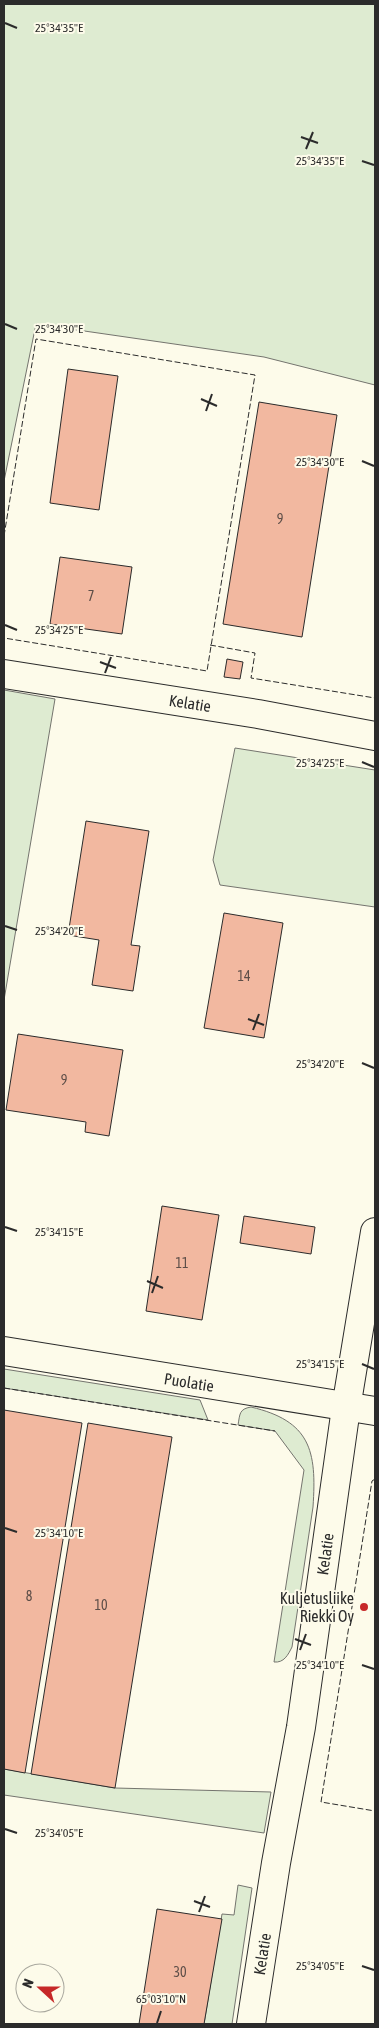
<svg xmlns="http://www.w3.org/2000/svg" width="379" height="2028" viewBox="0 0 379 2028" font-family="'Asap Condensed',sans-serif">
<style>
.green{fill:#deebd1;stroke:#74746e}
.building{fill:#f2b8a0;stroke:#2b2b2b}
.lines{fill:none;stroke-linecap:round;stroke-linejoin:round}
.minor-casing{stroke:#2b2b2b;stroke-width:30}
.minor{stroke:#fdfbea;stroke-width:28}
.fence{stroke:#2b2b2b;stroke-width:1;stroke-dasharray:6 2.5;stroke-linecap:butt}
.ticks{fill:none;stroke:#2b2b2b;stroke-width:2}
.poi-dot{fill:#c62828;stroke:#fdfbea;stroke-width:2}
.labels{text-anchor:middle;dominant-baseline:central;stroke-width:4;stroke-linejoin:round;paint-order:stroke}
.number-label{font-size:14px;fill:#5d4e48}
.street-label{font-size:16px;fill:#2b2b2b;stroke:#fdfbea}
.poi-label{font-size:16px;fill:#2b2b2b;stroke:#fdfbea;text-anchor:end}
.ticks-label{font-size:12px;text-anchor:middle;fill:#2b2b2b;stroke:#fdfbea;stroke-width:4;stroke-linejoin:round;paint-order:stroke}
</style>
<rect width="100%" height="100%" fill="#fdfbea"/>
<g class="green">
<polygon points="4,4 375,4 375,385 264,357 36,324 4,481"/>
<polygon points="4,690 55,699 4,1000"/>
<polygon points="235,748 375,770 375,907 220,885 213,860"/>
<polygon points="4,1369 200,1400 208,1420 4,1388"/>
<path d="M251 1407C310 1421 317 1450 313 1507L292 1647C288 1655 284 1663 274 1662L304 1470 275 1431 238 1425C240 1414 239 1409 251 1407Z"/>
<polygon points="4,1769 115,1788 271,1792 264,1833 4,1795"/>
<polygon points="238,1885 252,1888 232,2024 204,2024 222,1914 234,1915"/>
</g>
<g class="building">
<polygon points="68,369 118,376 99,510 50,503"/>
<polygon points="259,402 337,415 302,637 223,624"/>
<polygon points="60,557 132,567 122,634 50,624"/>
<polygon points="227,659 243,662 240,679 224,677"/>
<polygon points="86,821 149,831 131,945 140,946 133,991 92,985 99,940 68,935"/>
<polygon points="224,913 283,923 264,1038 204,1028"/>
<polygon points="18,1034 123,1050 109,1136 85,1132 86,1122 6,1110"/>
<polygon points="162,1206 219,1215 202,1320 146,1311"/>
<polygon points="244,1216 315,1227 311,1254 240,1243"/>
<polygon points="4,1410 82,1423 25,1773 4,1769"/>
<polygon points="88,1423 172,1437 115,1788 31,1774"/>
<polygon points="157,1909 222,1919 204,2024 139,2024"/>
</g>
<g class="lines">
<defs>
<g id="minor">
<polyline points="4,674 258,714 375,736"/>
<polyline points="4,1351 375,1411"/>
<polyline points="251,2024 276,1863 301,1727 346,1408 375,1232"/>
</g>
</defs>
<use href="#minor" class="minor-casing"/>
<use href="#minor" class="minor"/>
<g class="fence">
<polyline points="4,536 36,339 255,375 207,671 4,638"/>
<polyline points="210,645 255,653 251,678 375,698"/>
<polyline points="4,1388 275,1431"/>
<polyline points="375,1479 372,1481 321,1802 375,1811"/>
</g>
</g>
<path class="ticks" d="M5 23 17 28M301 137 318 143M306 149 313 132M362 161 374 165M5 324 17 329M201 399 217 406M206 411 212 394M362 461 374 466M5 625 17 630M100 662 116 668M105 673 111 657M362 762 374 767M5 926 17 930M248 1019 264 1025M253 1030 259 1014M362 1063 374 1068M5 1227 17 1231M147 1281 163 1288M152 1293 158 1276M362 1364 374 1369M5 1528 17 1532M295 1639 311 1645M300 1650 306 1634M362 1665 374 1669M5 1829 17 1833M194 1901 210 1907M199 1912 205 1896M362 1966 374 1970M157 2023 161 2011"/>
<circle class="poi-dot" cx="364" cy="1607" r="5"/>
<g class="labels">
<g class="number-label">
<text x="280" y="519">9</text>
<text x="91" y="596">7</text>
<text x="244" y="976">14</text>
<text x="64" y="1080">9</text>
<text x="182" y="1263">11</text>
<text x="29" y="1596">8</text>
<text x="101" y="1605">10</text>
<text x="180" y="1972">30</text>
</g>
<g class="street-label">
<text transform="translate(190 703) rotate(9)">Kelatie</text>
<text transform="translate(189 1382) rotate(9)">Puolatie</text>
<text transform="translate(325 1554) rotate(-82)">Kelatie</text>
<text transform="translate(262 1954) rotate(-81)">Kelatie</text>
</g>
<g class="poi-label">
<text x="354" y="1598">Kuljetusliike<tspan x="354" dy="18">Riekki Oy</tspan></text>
</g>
</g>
<g class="ticks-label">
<text x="59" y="32">25°34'35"E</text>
<text x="320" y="165">25°34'35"E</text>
<text x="59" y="333">25°34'30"E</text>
<text x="320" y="466">25°34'30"E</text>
<text x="59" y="634">25°34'25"E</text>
<text x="320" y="767">25°34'25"E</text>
<text x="59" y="935">25°34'20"E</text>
<text x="320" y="1068">25°34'20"E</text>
<text x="59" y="1236">25°34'15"E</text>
<text x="320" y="1368">25°34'15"E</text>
<text x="59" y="1537">25°34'10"E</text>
<text x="320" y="1669">25°34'10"E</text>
<text x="59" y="1837">25°34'05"E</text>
<text x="320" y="1970">25°34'05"E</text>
<text x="161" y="2003">65°03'10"N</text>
</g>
<rect width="379" height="2028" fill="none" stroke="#2b2b2b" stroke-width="10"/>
<g transform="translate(40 1988) rotate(291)"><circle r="24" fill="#fdfbea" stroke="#a9a89e"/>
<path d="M0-4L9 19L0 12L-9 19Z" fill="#c62828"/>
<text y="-8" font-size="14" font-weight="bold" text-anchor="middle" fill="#2b2b2b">N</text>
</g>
</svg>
